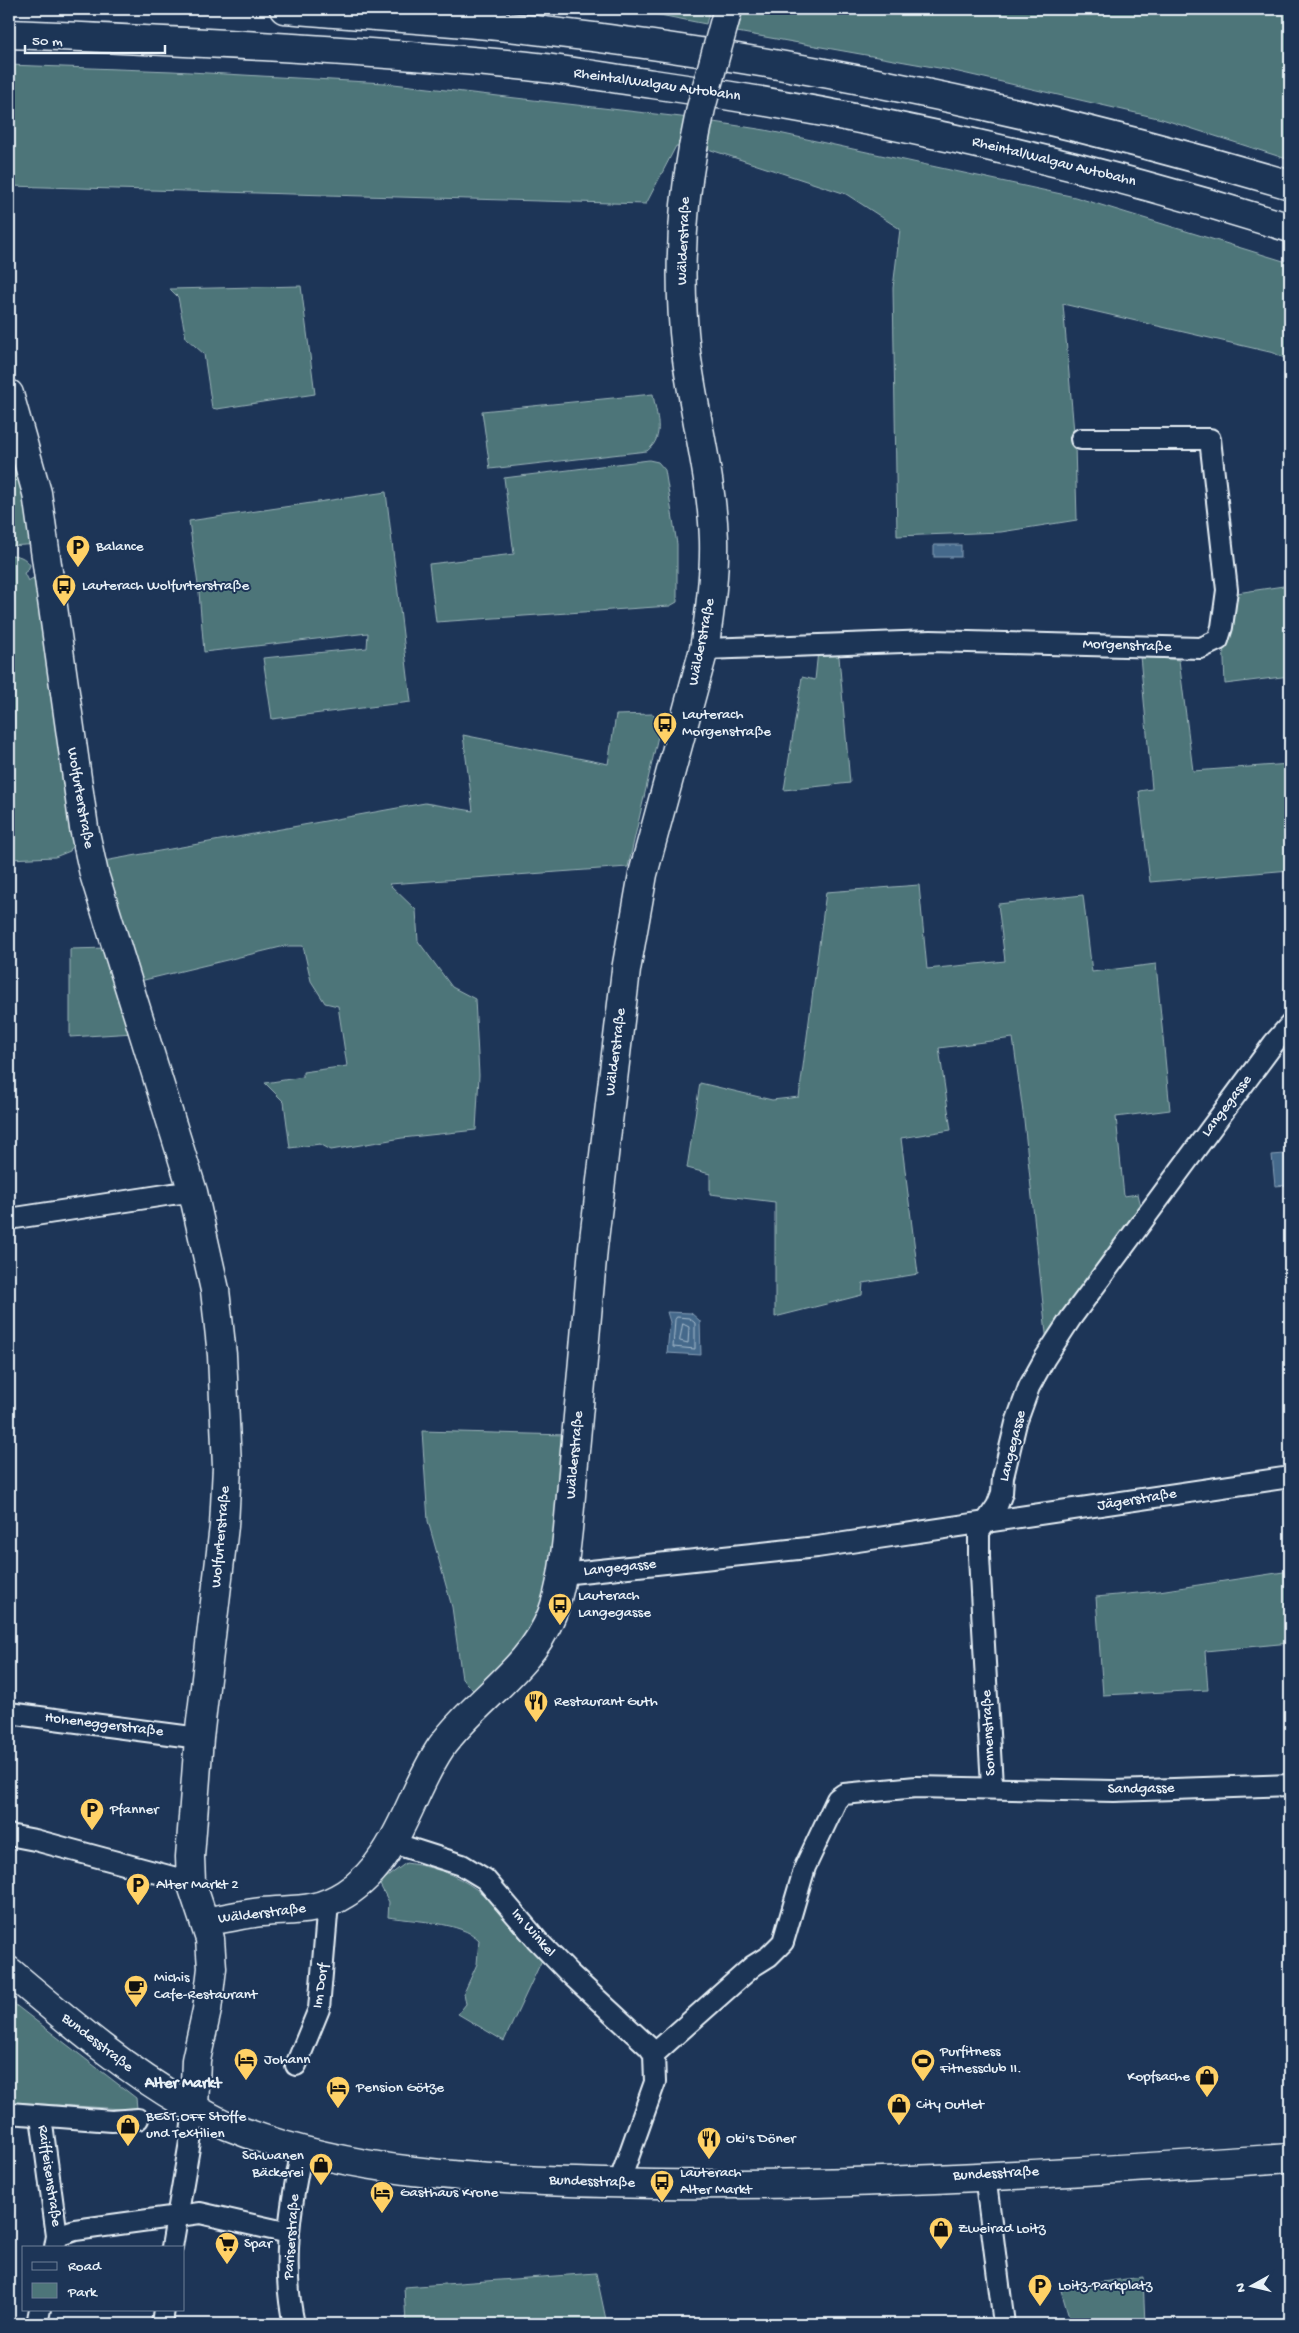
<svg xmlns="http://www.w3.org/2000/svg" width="1299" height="2333" viewBox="0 0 1299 2333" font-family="'Gochi Hand',sans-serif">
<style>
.green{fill:#4d7579;stroke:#9ab3b8}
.water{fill:#44698b;stroke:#869fb7}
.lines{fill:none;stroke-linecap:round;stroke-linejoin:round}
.shore{stroke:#a6bbcc;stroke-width:1}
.street-casing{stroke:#e8f1f8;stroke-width:24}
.secondary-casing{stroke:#e8f1f8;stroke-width:31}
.primary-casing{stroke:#e8f1f8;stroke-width:31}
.highway-casing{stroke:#e8f1f8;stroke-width:31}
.street{stroke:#1d3557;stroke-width:20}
.secondary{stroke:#1d3557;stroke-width:28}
.primary{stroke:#1d3557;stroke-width:28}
.highway{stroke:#1d3557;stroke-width:28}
.secondary-bridge-casing{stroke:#e8f1f8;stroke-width:31;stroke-linecap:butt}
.secondary-bridge{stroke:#1d3557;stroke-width:28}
.labels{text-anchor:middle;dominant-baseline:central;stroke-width:4;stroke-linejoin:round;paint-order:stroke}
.street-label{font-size:15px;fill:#e8f1f8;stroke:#1d3557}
.poi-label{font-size:15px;fill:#e8f1f8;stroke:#1d3557;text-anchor:start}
.neighbourhood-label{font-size:16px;font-weight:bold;fill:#e8f1f8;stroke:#1d3557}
</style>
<rect width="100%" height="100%" fill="#1d3557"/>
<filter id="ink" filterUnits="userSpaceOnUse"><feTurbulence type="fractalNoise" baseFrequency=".02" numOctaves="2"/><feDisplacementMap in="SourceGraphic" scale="10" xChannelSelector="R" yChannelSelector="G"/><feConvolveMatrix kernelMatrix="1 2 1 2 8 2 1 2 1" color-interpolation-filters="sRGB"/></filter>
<g filter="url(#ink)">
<g class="green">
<polygon points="603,9 710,9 706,24 660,15"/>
<polygon points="744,9 1290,9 1290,160 1162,119 950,70 737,32"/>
<polygon points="9,65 172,71 385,83 681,117 765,130 1075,197 1290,263 1290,361 1274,353 1063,304 1075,444 1077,520 1001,532 897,536 893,288 900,229 846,194 708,149 676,146 646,204 9,186"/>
<polygon points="301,286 315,394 217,409 212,408 204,354 186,338 178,297 170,289"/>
<path d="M653 394C656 415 666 436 647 451L490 469 482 411Z"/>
<polygon points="9,405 41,544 9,546"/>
<polygon points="649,460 658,462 665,470 677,544 677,602 670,606 436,622 429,564 514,554 504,478"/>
<polygon points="386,492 411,702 272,719 263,658 367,648 368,633 204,652 199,592 189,521"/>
<path d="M9 555C18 555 25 557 30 565L28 570 24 573 28 581 35 577 73 843 70 851 55 857 9 859Z"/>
<polygon points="1290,585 1290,676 1225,684 1223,637 1230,594"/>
<polygon points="818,651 834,652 839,657 850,783 784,790 802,677 815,680"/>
<polygon points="1140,656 1179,660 1193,771 1290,764 1290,870 1150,882 1139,791 1152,789"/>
<polygon points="653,714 661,723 628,867 389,884 416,910 418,941 452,987 475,999 479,1075 476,1130 402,1138 331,1150 320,1144 290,1148 284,1102 265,1083 303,1077 303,1072 347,1066 338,1006 325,1003 311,981 303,946 285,946 140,981 104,861 425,803 473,811 463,735 608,764 616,715"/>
<polygon points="919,885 927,969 1005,961 998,904 1083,895 1092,972 1156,964 1170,1110 1116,1117 1124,1196 1138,1194 1141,1206 1047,1343 1024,1120 1013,1038 939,1048 951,1130 901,1138 918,1274 863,1283 862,1295 775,1317 775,1202 710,1194 710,1174 687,1168 700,1083 772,1100 799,1097 826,892"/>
<polygon points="107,948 134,1033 70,1037 70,949"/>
<polygon points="422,1431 566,1435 554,1560 538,1620 513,1659 477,1694 462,1679 452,1607 428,1521"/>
<polygon points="1290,1571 1290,1643 1205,1651 1208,1690 1103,1695 1096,1597 1159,1591"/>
<path d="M406 1863C477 1872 499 1909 542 1960L504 2041 458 2014 466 2004 464 1993 477 1964 479 1940C462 1922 412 1921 388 1917L389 1902 379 1883Z"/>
<polygon points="9,2000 136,2098 137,2108 123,2109 9,2102"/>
<polygon points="596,2273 607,2324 406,2324 404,2287"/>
<polygon points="1143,2277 1145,2324 1071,2324 1060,2287"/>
</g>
<g class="water">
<rect x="934" y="545" width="27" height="12"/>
<polygon points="1285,1154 1288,1185 1275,1186 1272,1155"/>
<polygon points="667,1312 691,1313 700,1321 701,1355 667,1353 670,1322"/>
</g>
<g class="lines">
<g class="shore">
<polygon points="677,1317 689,1318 695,1323 695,1349 673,1347 675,1320"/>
<polygon points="683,1324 689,1327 688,1343 680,1341"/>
</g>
<defs>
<g id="street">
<polyline points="704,649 931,641 1201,648 1218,640 1222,627 1227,590 1210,439 1081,439"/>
<polyline points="9,1219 172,1194 193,1192"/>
<polyline points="562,1574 817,1547 1290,1477"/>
<polyline points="9,1713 199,1738"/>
<polyline points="992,1786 979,1557 979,1532 997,1506 1002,1493 1003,1477 1016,1423 1029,1387 1045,1358 1071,1318 1274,1043 1290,1025"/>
<polyline points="9,1835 35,1840 191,1882"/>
<polyline points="393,1843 462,1865 485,1879 537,1940 569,1973 649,2047 654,2054 655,2082 619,2183"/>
<polyline points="654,2054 753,1966 769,1956 783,1942 805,1867 837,1799 844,1794 916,1787 1114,1791 1290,1785"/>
<polyline points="296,2065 319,2009 328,1903"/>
<polyline points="9,2113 112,2121 138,2119"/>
<polyline points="41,2117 57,2236 55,2247"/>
<polyline points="985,2175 1004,2324"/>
<polyline points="57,2236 75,2230 200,2213 289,2233"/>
<polyline points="172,2247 190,2142 194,2108"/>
<polyline points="37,2324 40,2309"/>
<polyline points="162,2324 164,2309"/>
<path d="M294 2324C281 2267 290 2207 302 2150"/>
</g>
<g id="secondary">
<polyline points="9,394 37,493 84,828 94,874 193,1192 215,1290 222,1355 227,1467 224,1526 199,1738 190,1857 191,1882 210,1939 212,1968 207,2010 196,2060 194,2108"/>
<path d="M206 1921C224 1919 243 1914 262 1912 295 1909 315 1913 345 1894 399 1860 408 1796 441 1747 475 1700 530 1670 552 1614 562 1587 565 1557 568 1529L593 1248 626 970 643 874 704 649C710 613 715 577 714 540 712 477 694 415 686 352 678 283 681 215 693 148"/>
</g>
<path id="primary" d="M9 1971C66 2019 121 2067 186 2104 200 2111 214 2120 228 2126 346 2174 478 2179 605 2183 833 2189 1063 2173 1290 2158"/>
<g id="highway">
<path d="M284 9C367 16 452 20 535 30 791 59 1043 112 1290 185"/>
<path d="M9 34C179 41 348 49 518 65 563 69 608 78 653 84 869 115 1083 163 1290 228"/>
</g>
</defs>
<use href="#street" class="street-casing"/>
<use href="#secondary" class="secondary-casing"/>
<use href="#primary" class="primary-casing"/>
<use href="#highway" class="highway-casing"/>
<use href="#street" class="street"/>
<use href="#secondary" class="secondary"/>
<use href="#primary" class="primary"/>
<use href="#highway" class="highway"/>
<defs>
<polyline id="secondary-bridge" points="693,148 701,108 728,9"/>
</defs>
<use href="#secondary-bridge" class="secondary-bridge-casing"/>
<use href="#secondary-bridge" class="secondary-bridge"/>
</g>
</g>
<defs>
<symbol id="parking-pin" viewBox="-11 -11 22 30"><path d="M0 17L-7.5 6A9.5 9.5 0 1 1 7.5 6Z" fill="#ffd166" stroke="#1d3557"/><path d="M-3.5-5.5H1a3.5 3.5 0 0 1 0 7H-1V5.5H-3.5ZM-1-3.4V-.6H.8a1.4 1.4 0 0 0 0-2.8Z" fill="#111"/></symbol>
<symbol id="bus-pin" viewBox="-11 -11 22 30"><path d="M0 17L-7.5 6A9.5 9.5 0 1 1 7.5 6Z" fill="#ffd166" stroke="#1d3557"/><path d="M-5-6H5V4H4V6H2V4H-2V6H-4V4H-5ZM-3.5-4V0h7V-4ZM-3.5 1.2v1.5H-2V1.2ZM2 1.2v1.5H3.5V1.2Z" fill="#111"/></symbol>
<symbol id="restaurant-pin" viewBox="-11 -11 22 30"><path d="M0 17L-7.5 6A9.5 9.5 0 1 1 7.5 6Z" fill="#ffd166" stroke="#1d3557"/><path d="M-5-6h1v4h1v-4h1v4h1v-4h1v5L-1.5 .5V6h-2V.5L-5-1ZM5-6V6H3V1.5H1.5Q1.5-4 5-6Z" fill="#111"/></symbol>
<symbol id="cafe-pin" viewBox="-11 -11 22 30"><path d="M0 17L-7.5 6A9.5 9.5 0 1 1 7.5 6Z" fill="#ffd166" stroke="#1d3557"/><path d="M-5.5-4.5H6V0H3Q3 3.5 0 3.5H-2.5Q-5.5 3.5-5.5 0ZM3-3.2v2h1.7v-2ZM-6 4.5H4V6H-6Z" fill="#111"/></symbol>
<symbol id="hotel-pin" viewBox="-11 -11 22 30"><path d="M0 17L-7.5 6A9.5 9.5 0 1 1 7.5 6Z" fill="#ffd166" stroke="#1d3557"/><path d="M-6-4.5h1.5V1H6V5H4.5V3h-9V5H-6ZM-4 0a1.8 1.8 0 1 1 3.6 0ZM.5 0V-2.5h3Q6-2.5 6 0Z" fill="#111"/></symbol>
<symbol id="stadium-pin" viewBox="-11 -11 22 30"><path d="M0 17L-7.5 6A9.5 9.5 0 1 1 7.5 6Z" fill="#ffd166" stroke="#1d3557"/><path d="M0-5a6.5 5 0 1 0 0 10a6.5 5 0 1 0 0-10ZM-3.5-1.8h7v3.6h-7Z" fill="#111"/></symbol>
<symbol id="shop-pin" viewBox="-11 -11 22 30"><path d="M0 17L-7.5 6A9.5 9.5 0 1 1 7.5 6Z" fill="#ffd166" stroke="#1d3557"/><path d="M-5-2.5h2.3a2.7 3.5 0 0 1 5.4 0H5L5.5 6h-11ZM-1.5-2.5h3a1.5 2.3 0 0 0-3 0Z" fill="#111"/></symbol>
<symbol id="supermarket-pin" viewBox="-11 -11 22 30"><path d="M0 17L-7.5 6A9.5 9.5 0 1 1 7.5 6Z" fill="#ffd166" stroke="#1d3557"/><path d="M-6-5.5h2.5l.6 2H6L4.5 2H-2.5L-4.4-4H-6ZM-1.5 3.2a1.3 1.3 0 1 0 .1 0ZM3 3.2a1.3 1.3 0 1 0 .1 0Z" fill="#111"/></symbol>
</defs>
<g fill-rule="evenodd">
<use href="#parking-pin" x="64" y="533" width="28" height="38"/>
<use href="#bus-pin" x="50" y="572" width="28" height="38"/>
<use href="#bus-pin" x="651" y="710" width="28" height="38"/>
<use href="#bus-pin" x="546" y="1591" width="28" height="38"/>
<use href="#restaurant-pin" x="522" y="1688" width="28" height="38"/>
<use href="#parking-pin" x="78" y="1796" width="28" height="38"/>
<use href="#parking-pin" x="124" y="1871" width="28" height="38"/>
<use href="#cafe-pin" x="122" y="1973" width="28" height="38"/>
<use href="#hotel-pin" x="232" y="2046" width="28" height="38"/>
<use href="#stadium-pin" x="909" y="2047" width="28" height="38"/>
<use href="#shop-pin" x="1193" y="2063" width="28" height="38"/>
<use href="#hotel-pin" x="324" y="2074" width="28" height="38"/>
<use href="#shop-pin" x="885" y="2091" width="28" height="38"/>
<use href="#shop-pin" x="114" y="2112" width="28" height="38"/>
<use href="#restaurant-pin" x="695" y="2125" width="28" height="38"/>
<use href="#shop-pin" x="307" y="2151" width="28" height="38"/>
<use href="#bus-pin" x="648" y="2168" width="28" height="38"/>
<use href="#hotel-pin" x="368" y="2179" width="28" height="38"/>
<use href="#shop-pin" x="927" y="2215" width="28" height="38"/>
<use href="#supermarket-pin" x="213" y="2230" width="28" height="38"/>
<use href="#parking-pin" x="1026" y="2272" width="28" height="38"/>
</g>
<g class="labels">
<g class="street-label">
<text transform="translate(657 85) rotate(8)">Rheintal/Walgau Autobahn</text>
<text transform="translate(1054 162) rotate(14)">Rheintal/Walgau Autobahn</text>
<text transform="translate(684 241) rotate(-88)">Wälderstraße</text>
<text transform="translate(702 642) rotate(-79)">Wälderstraße</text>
<text transform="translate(1127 646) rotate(2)">Morgenstraße</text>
<text transform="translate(80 798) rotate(80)">Wolfurterstraße</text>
<text transform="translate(616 1052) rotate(-83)">Wälderstraße</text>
<text transform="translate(1227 1106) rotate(-53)">Langegasse</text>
<text transform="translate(1013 1446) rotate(-76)">Langegasse</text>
<text transform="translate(575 1455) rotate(-85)">Wälderstraße</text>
<text transform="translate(1137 1500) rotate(-9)">Jägerstraße</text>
<text transform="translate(221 1537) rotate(-85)">Wolfurterstraße</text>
<text transform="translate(620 1568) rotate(-6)">Langegasse</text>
<text transform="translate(104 1725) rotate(7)">Hoheneggerstraße</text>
<text transform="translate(989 1733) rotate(-93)">Sonnenstraße</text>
<text transform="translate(1141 1789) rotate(-1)">Sandgasse</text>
<text transform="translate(262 1914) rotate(-7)">Wälderstraße</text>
<text transform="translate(533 1933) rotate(49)">Im Winkel</text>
<text transform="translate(321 1986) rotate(-82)">Im Dorf</text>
<text transform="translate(97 2043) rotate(38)">Bundesstraße</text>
<text transform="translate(996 2174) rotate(-3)">Bundesstraße</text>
<text transform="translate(49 2176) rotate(82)">Raiffeisenstraße</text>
<text transform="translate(592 2182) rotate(2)">Bundesstraße</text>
<text transform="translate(292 2237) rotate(-86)">Pariserstraße</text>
</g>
<g class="poi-label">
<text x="96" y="547">Balance</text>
<text x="82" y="586">Lauterach Wolfurterstraße</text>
<text x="682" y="715">Lauterach<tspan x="682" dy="17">Morgenstraße</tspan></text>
<text x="578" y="1596">Lauterach<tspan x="578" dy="17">Langegasse</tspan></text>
<text x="554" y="1702">Restaurant Guth</text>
<text x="110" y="1810">Pfanner</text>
<text x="156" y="1885">Alter Markt 2</text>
<text x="154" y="1978">Michis<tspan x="154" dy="17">Cafe-Restaurant</tspan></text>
<text x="940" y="2052">Purfitness<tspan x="940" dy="17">Fitnessclub II.</tspan></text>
<text x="264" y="2060">Johann</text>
<text x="1190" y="2077" text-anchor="end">Kopfsache</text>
<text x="356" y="2088">Pension Götze</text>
<text x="916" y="2105">City Outlet</text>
<text x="146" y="2117">BEST.OFF Stoffe<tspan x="146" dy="17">und Textilien</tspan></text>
<text x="726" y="2139">Oki's Döner</text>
<text x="304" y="2156" text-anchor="end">Schwanen<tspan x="304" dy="17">Bäckerei</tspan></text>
<text x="680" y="2173">Lauterach<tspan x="680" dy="17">Alter Markt</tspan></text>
<text x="400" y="2193">Gasthaus Krone</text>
<text x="958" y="2229">Zweirad Loitz</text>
<text x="244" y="2244">Spar</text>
<text x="1058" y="2286">Loitz-Parkplatz</text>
</g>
<g class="neighbourhood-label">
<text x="183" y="2084">Alter Markt</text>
</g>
</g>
<rect width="1299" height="2333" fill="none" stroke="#1d3557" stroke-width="30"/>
<rect x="15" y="15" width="1269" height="2303" fill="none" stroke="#e8f1f8" stroke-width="2" filter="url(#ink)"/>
<rect x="22" y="2246" width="162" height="65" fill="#1d3557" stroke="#6e8097"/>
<rect x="32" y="2262" width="25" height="8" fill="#1d3557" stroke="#6e8097"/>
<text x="68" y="2270" font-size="15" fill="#e8f1f8">Road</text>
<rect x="32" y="2283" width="25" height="15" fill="#4d7579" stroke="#6e8097"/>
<text x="68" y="2296" font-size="15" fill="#e8f1f8">Park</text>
<g transform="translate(1252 2286) rotate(262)" stroke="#1d3557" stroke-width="4" paint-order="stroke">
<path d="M0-4L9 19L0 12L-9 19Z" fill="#e8f1f8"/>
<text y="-8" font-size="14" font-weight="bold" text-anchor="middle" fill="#e8f1f8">N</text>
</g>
<path d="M25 45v8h140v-8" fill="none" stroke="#e8f1f8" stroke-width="2.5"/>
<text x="32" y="45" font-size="15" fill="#e8f1f8" stroke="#1d3557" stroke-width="4" paint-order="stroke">50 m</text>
</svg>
